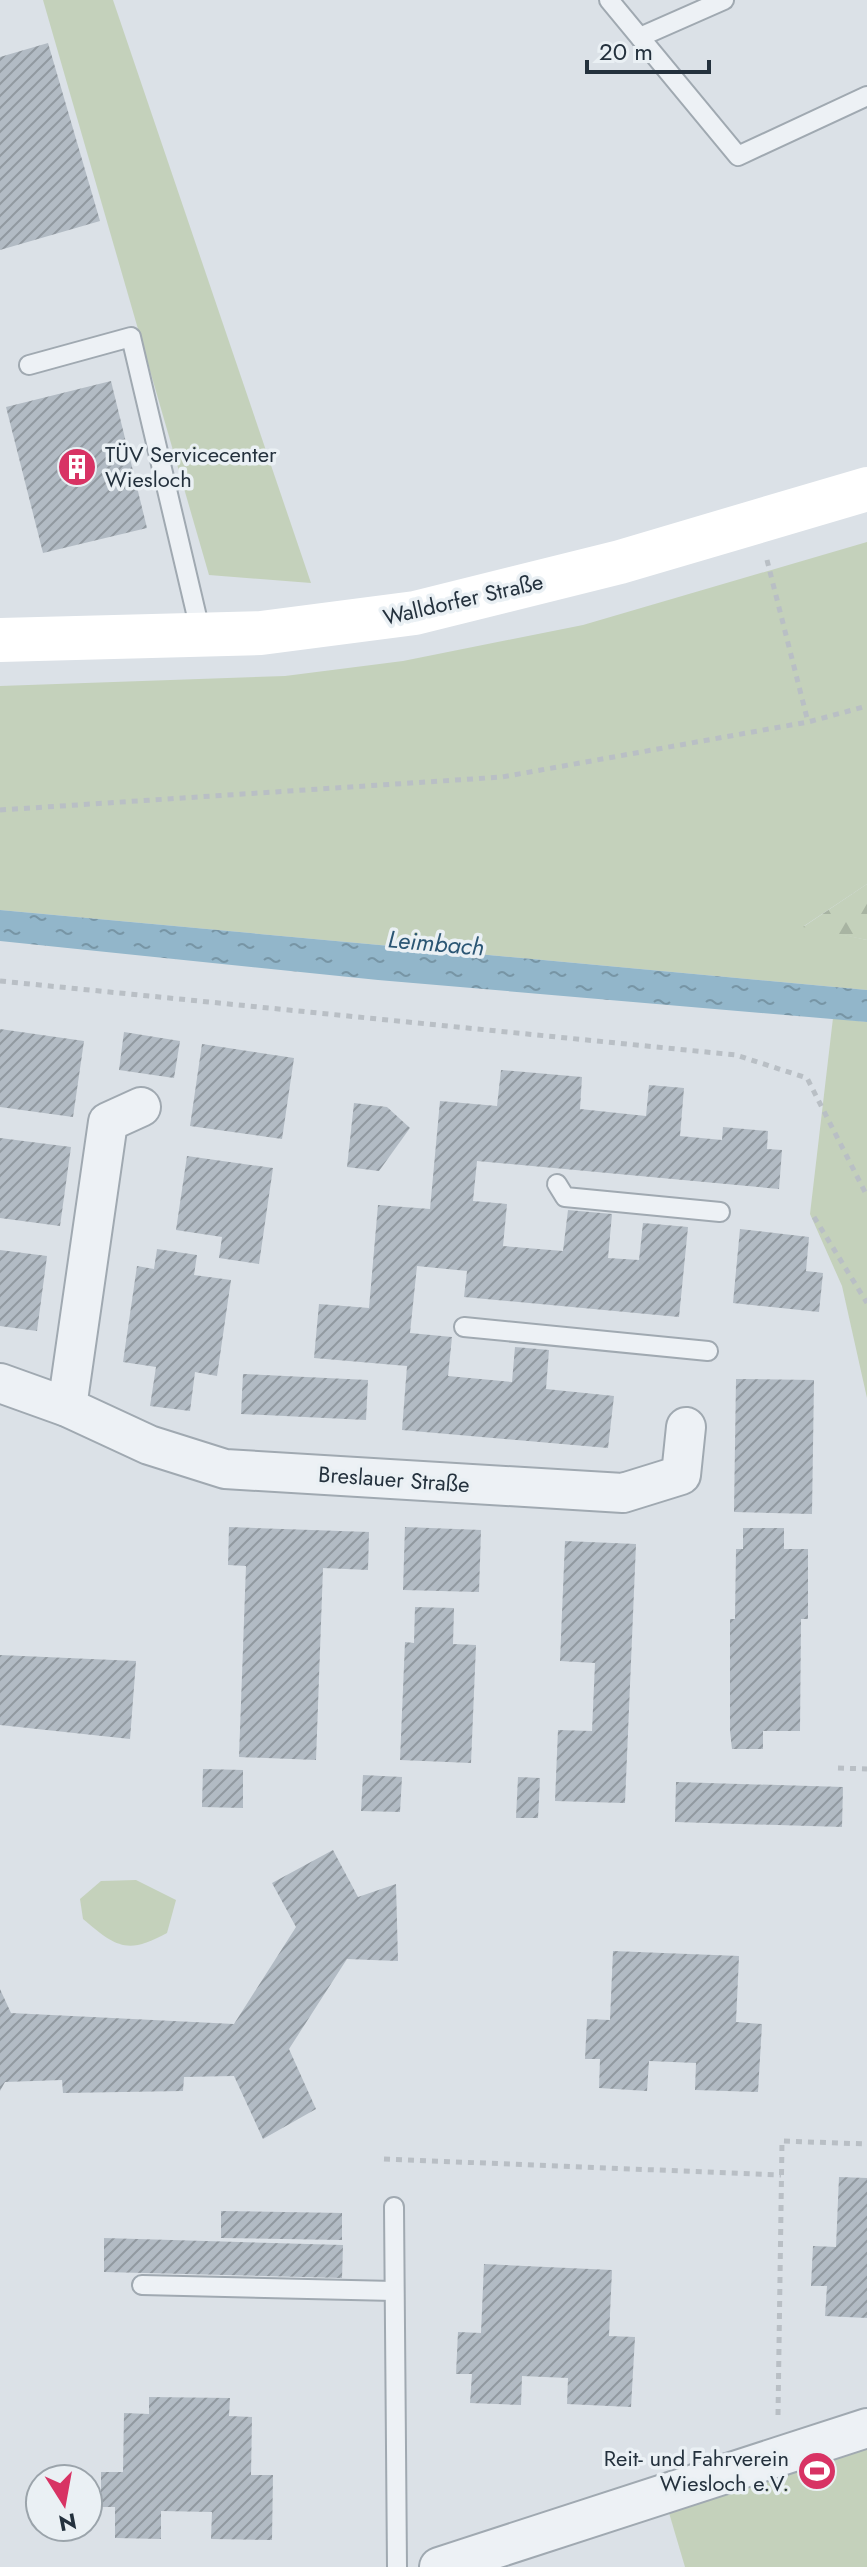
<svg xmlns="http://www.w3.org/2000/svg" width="867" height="2567" viewBox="0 0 867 2567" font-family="Jost,sans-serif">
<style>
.green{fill:#c4d1bb}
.forest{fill:url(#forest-firs)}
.water{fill:url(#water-ripples)}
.building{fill:url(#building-hatch)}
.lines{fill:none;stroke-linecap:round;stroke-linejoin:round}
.lane-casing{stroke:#a0a9b1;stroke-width:22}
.street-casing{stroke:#a0a9b1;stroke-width:42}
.path{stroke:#b9bfc5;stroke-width:5;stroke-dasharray:6 6;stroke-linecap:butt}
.lane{stroke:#edf1f5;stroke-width:18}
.street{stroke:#edf1f5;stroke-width:38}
.secondary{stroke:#fff;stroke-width:44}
.labels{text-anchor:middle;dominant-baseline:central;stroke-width:7;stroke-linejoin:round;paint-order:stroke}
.poi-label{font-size:22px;fill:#24313d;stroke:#eaf0f4;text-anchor:start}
.street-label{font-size:22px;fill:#24313d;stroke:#eaf0f4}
.water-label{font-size:24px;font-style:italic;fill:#2b5674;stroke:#eaf0f4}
</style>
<defs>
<pattern id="forest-firs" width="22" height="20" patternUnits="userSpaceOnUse" patternTransform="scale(2)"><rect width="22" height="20" fill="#c4d1bb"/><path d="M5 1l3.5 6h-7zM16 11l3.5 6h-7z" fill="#a8b4a2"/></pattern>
<pattern id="water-ripples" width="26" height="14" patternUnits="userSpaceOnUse" patternTransform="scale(2)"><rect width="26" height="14" fill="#92b6ca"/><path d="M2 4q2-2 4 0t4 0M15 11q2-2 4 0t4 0" fill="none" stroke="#7795a5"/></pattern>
<pattern id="building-hatch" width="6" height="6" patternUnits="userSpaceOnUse" patternTransform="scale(2)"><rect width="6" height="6" fill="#b2bbc4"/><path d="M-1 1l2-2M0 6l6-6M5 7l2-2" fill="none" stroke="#9199a0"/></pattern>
</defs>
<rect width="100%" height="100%" fill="#dbe1e7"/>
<g class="green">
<polygon points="43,0 113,0 311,583 209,575"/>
<polygon points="867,542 867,884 804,926 867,940 867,990 0,910 0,686 285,676 403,661 583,625"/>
<polygon points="833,1018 867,1022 867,1398 842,1286 810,1214"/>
<path d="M136 1880 176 1900 167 1933C127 1955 116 1947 83 1919L80 1899 101 1881Z"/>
<polygon points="867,2437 867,2567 685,2567 667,2506"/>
</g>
<polygon class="forest" points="867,884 867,940 803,927"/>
<polygon class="water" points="0,910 867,990 867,1022 378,980 0,941"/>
<g class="building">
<polygon points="48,43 100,221 0,250 0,57"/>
<polygon points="111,381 147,528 43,553 6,407"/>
<polygon points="0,1029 84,1041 73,1117 0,1107"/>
<polygon points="124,1032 180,1041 174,1078 119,1070"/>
<polygon points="202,1044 294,1058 282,1139 190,1126"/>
<polygon points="501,1070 582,1077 580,1109 646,1116 649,1085 684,1088 680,1136 722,1140 723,1127 768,1131 767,1149 782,1150 779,1189 477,1161 473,1201 507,1204 503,1246 563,1251 568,1210 612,1214 608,1258 639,1260 643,1223 688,1227 679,1317 464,1297 467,1271 417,1266 410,1333 452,1337 448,1376 512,1382 515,1347 549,1350 546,1389 614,1396 608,1448 402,1430 407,1366 314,1358 319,1304 369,1308 378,1205 430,1209 440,1101 497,1106"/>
<polygon points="354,1103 387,1107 410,1128 379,1171 347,1167"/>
<polygon points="0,1138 71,1147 60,1226 0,1218"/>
<polygon points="187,1156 273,1168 259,1264 219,1258 222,1237 176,1230"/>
<polygon points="740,1229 809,1237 806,1271 823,1273 819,1312 733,1303"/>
<polygon points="157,1249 197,1255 194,1275 231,1280 217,1376 195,1372 190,1411 150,1406 156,1367 123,1362 137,1266 154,1269"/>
<polygon points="0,1250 47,1256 37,1331 0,1326"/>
<polygon points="243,1374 368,1380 366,1420 241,1414"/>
<polygon points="736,1379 814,1380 812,1514 734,1512"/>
<polygon points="229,1527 369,1532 368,1570 323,1568 316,1760 239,1757 246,1566 228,1565"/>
<polygon points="405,1527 481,1530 479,1592 403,1590"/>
<polygon points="743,1528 784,1528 784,1549 808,1549 808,1619 801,1619 800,1731 763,1731 763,1749 732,1749 730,1731 730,1619 735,1619 736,1549 743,1549"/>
<polygon points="565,1541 636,1544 625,1803 555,1801 558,1730 592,1731 595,1663 560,1661"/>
<polygon points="415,1607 454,1608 453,1644 476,1645 471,1763 400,1760 405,1642 414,1643"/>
<polygon points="0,1655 136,1661 130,1739 0,1725"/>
<polygon points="203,1769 243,1770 243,1808 202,1807"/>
<polygon points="363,1775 402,1777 400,1812 361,1811"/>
<polygon points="518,1777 540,1778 538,1818 516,1818"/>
<polygon points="676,1782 843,1787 842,1827 675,1822"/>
<polygon points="333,1850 358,1897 396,1884 398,1961 347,1959 289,2049 316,2109 263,2139 234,2076 184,2077 183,2091 63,2093 62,2080 5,2082 0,2091 0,1989 11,2013 234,2024 296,1927 272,1883"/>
<polygon points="613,1951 739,1956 736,2022 762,2024 758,2092 695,2090 696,2063 649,2061 647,2091 599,2088 600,2059 585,2059 587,2019 610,2020"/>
<polygon points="839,2177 867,2178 867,2318 825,2316 827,2286 811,2286 813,2246 836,2247"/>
<polygon points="221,2211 342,2213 342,2240 221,2238"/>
<polygon points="104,2238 343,2245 342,2278 104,2272"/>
<polygon points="484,2264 612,2270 609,2336 635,2337 631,2407 567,2404 568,2378 522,2376 521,2405 470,2403 472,2374 456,2374 458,2332 481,2333"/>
<polygon points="149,2397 230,2398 229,2416 252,2417 251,2475 273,2475 272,2540 211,2539 212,2512 161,2511 161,2539 115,2538 115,2507 101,2507 101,2472 123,2472 124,2413 149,2414"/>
</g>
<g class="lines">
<defs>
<g id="lane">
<polyline points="609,0 738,156 867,96"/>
<polyline points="640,37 724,0"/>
<polyline points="29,365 131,337 201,634"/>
<polyline points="557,1184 565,1197 720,1212"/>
<polyline points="464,1327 708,1351"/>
<polyline points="394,2207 397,2567"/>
<polyline points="142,2285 394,2291"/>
</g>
<g id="street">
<polyline points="0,1383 67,1407 149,1445 225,1469 623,1493 681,1475 686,1427"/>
<polyline points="67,1407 108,1122 141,1107"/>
<polyline points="439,2567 867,2428"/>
</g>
</defs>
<use href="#lane" class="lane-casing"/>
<use href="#street" class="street-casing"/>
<g class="path">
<polyline points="767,560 808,722"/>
<polyline points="0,810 502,777 808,722 867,706"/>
<polyline points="0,981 736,1055 807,1078 867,1196"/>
<polyline points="814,1217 867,1303"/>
<polyline points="838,1768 867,1769"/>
<polyline points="384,2159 781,2175"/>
<polyline points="778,2415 782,2141 867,2144"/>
</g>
<use href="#lane" class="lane"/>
<use href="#street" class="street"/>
<polyline class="secondary" points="0,640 261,633 415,613 620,562 867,489"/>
</g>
<defs>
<symbol id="building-disc" viewBox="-11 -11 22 22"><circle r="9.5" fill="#d83364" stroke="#eaf0f4"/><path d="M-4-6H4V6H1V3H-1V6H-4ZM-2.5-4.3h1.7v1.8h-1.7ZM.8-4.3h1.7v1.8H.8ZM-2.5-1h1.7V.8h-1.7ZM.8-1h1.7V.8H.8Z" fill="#fff"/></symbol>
<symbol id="stadium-disc" viewBox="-11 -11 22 22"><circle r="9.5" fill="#d83364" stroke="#eaf0f4"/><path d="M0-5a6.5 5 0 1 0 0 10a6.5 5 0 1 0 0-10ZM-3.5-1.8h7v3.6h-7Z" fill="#fff"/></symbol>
</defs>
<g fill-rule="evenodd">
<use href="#building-disc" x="55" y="445" width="44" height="44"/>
<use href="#stadium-disc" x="795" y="2449" width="44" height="44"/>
</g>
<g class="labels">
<g class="poi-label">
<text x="105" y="454">TÜV Servicecenter<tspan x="105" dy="25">Wiesloch</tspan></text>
<text x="789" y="2458" text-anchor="end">Reit- und Fahrverein<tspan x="789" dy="25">Wiesloch e.V.</tspan></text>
</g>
<g class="street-label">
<text transform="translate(463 599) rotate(-13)">Walldorfer Straße</text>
<text transform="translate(394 1479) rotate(4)">Breslauer Straße</text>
</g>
<g class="water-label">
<text transform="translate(436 943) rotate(5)">Leimbach</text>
</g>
</g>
<g transform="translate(64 2503) rotate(169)"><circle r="38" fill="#eaf0f4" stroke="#9ba4ab" stroke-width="2"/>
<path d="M0-6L14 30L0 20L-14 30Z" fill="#d83364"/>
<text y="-12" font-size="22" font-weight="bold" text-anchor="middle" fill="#24313d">N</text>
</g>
<path d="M587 60v12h122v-12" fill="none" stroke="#24313d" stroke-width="4"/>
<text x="599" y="60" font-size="24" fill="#24313d" stroke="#eaf0f4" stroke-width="6" paint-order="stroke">20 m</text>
</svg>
